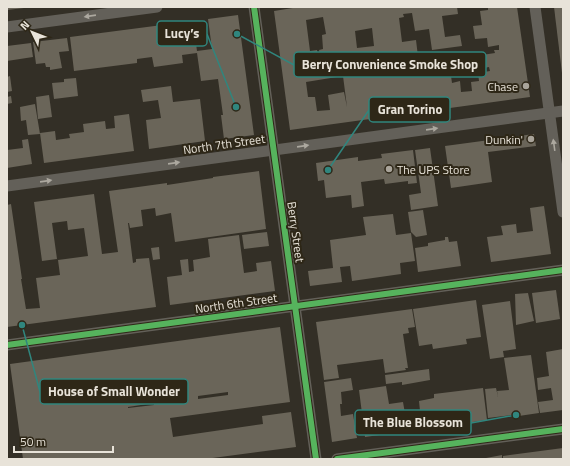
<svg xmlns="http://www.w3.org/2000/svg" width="570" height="466" viewBox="0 0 570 466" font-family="'Titillium Web',sans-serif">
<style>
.building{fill:#6a6559;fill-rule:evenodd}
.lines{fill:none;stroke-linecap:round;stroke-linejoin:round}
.street{stroke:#636059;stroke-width:11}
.cycleway-casing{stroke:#2e2717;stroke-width:8}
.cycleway{stroke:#56b35d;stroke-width:6}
.oneway{fill:#aca89f}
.poi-dot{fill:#a9a49a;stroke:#2e2717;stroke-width:1.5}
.labels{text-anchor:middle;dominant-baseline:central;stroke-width:4;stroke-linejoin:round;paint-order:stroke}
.poi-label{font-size:12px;fill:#e8e3d9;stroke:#2e2717;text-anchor:end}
.street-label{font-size:12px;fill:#e8e3d9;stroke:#2e2717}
.leader{fill:none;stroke:#30867e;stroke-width:1.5}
.callout-dot{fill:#30867e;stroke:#2e2717;stroke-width:1.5}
.callout{fill:#2e2717;stroke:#30867e;stroke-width:1.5}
.callout-label{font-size:13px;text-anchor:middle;font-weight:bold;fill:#e8e3d9}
</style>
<rect width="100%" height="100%" fill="#332f26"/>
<g class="building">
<polygon points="7,7 24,7 24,8 7,10"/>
<path d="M299 7H457L458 14 442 16 445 37 460 35 462 46 432 50 429 29 415 31 412 13 403 14 404 17 399 18 402 42 416 40 420 73 450 69 452 83 460 81 461 92 472 91 471 82 479 81 478 73 490 71 489 67 484 68 482 55 495 53 494 50H499V45L488 47 487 38 475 39 473 26 482 25 480 11 488 10V7H517L530 97 290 130 274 11ZM323 17 326 34 322 35 323 49 319 50 320 55 318 56 317 50 310 51 306 20ZM372 28 374 46 357 48 355 31ZM343 76 347 107 344 92 328 95 330 110 317 111 315 97H308L306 82Z"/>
<polygon points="554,7 563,7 563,73 562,73"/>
<polygon points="238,15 254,135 224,139 221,115 223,115 218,79 201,81 197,53 182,55 183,63 154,67 152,57 137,59 137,63 74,71 70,37 193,21 197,51 212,49 208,19"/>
<polygon points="67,38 69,51 59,52 62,68 50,70 50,67 46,67 45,63 36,64 33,42"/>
<polygon points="31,43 33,57 7,61 7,46"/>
<polygon points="10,76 12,91 7,92 7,77"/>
<polygon points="76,78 78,96 54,99 52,83 64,82 64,79"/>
<polygon points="171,86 173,102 200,99 205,141 149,149 146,120 161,118 158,100 143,102 141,90"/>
<polygon points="49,95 52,117 38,119 36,97"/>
<polygon points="11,96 12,103 7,104 7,97"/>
<polygon points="35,104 40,134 28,135 26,120 21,121 20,107"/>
<polygon points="129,114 134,151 44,163 40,133 55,131 56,140 70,138 69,134 84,132 83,124 105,121 106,129 115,128 114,116"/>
<polygon points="534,134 536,146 488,152 492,182 451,188 445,146"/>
<polygon points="28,139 32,164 7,168 7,150 23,148 22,140"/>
<polygon points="430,148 438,206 411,210 409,195 421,193 415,150"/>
<polygon points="413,150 417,183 408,184 408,181 385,184 384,179 361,182 364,206 352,208 351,195 326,198 324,180 318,181 316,163 358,157 358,161 382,158 381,154"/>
<polygon points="259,171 266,229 175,242 171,213 156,216 155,208 141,210 143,226 130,228 129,223 128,223 133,263 136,262 136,259 149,258 156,307 7,327 7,205 11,204 22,279 21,279 26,309 40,308 36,278 60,275 58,260 88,256 84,228 68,230 67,221 52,223 57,259 42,261 34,202 94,194 102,254 118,252 109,191 167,183 167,185 213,178 213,177"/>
<polygon points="544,206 551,254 491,262 487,237 503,235 501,226 516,224 517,233 533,231 530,208"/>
<polygon points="423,210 427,235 416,237 411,232 408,212"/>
<polygon points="393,214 396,235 411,233 415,261 400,263 401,274 352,281 350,266 340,267 342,282 310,286 308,271 333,268 330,240 366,235 363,217"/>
<polygon points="267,232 269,246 244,249 242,235"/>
<polygon points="239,235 244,273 257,271 256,263 271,261 275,291 170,305 167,277 182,275 180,260 188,259 189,272 194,271 193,260 210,257 208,239"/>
<polygon points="445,237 448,237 449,242 457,241 461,266 418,272 415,248 428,246 428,243 445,240"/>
<polygon points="159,247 160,259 153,260 151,248"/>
<polygon points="556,290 560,319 536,323 532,293"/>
<polygon points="528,293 534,321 516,325 515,294"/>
<polygon points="476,300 481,337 466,339 467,344 433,349 432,344 419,346 413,309"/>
<polygon points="510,301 516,349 503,351 504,357 490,359 482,305"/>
<polygon points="412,309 415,327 408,328 409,333 403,334 408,368 405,368 406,370 385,373 383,359 337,365 339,378 324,380 316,322"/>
<path d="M280 327 290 402 170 418 173 437 263 424 262 416 291 412 296 447 205 459H23L10 364ZM228 392V395L198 399V396ZM183 398 184 401 168 403V400ZM154 403V405L128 408V407Z"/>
<polygon points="563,349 563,410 540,413 538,402 553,400 551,388 538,390 537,378 549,376 546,352"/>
<polygon points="531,355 539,413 512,417 512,415 488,418 485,389 496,388 498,397 497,391 509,390 504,358"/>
<polygon points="429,369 430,380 402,385 402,382 386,384 385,375"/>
<polygon points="351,378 353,390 341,392 342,404 340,404 341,416 353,414 357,438 332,442 324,382"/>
<polygon points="386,386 389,404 403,402 408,431 365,437 359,390"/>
<polygon points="483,388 487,420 410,431 407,413 420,411 419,401 434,398 434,394"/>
<polygon points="563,448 563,459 503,459 503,456"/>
<polygon points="502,455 502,459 486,459 486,458"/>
</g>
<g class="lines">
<g class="street">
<polyline points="254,7 316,459"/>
<polyline points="535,7 563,212"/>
<polyline points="7,27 157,7"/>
<polyline points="7,186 563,111"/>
<polyline points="7,345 563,270"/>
<polyline points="337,459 563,429"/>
</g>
<defs>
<g id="cycleway">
<polyline points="254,7 316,459"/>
<polyline points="7,345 563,270"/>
<polyline points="337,459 563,429"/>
</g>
</defs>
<use href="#cycleway" class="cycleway-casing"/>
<use href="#cycleway" class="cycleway"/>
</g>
<defs><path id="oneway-solid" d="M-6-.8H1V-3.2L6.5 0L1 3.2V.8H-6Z"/></defs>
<g class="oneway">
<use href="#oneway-solid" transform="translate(90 16) rotate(172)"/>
<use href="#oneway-solid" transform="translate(432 129) rotate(-8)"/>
<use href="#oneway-solid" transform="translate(554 145) rotate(-98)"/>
<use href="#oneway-solid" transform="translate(303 146) rotate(-8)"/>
<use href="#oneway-solid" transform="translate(174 163) rotate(-8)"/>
<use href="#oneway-solid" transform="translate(46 181) rotate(-8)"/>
</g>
<g class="poi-dot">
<circle cx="526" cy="86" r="4"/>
<circle cx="531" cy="139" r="4"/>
<circle cx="389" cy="169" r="4"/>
</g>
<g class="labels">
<g class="poi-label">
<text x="518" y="86">Chase</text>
<text x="523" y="139">Dunkin'</text>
<text x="397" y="169" text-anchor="start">The UPS Store</text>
</g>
<g class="street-label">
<text transform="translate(224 144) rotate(-8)">North 7th Street</text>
<text transform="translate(296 232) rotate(82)">Berry Street</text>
<text transform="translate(236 303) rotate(-8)">North 6th Street</text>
</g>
</g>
<path class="leader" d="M236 107L207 34M237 34L294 65M328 170L369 110M22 325L40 392M516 415L471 423"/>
<g class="callout-dot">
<circle cx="236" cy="107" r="4"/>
<circle cx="237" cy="34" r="4"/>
<circle cx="328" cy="170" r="4"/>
<circle cx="22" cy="325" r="4"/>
<circle cx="516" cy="415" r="4"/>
</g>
<g class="callout">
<rect x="157" y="21" width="50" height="25" rx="4"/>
<rect x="294" y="52" width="192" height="25" rx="4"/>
<rect x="369" y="97" width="81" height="25" rx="4"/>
<rect x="40" y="379" width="148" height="25" rx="4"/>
<rect x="355" y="410" width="116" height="25" rx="4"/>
</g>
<g class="callout-label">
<text x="182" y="38">Lucy’s</text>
<text x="390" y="69">Berry Convenience Smoke Shop</text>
<text x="410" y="114">Gran Torino</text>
<text x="114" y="396">House of Small Wonder</text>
<text x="413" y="427">The Blue Blossom</text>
</g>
<rect width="570" height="466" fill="none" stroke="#e8e3d9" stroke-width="16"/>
<g transform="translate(32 32) rotate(313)" stroke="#2e2717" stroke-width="3" paint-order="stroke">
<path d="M0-3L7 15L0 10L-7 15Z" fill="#e8e3d9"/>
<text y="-6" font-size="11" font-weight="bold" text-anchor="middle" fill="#e8e3d9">N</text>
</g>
<path d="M14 446v6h99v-6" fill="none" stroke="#e8e3d9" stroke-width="2"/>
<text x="20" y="446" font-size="12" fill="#e8e3d9" stroke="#2e2717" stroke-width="3" paint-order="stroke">50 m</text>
</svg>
